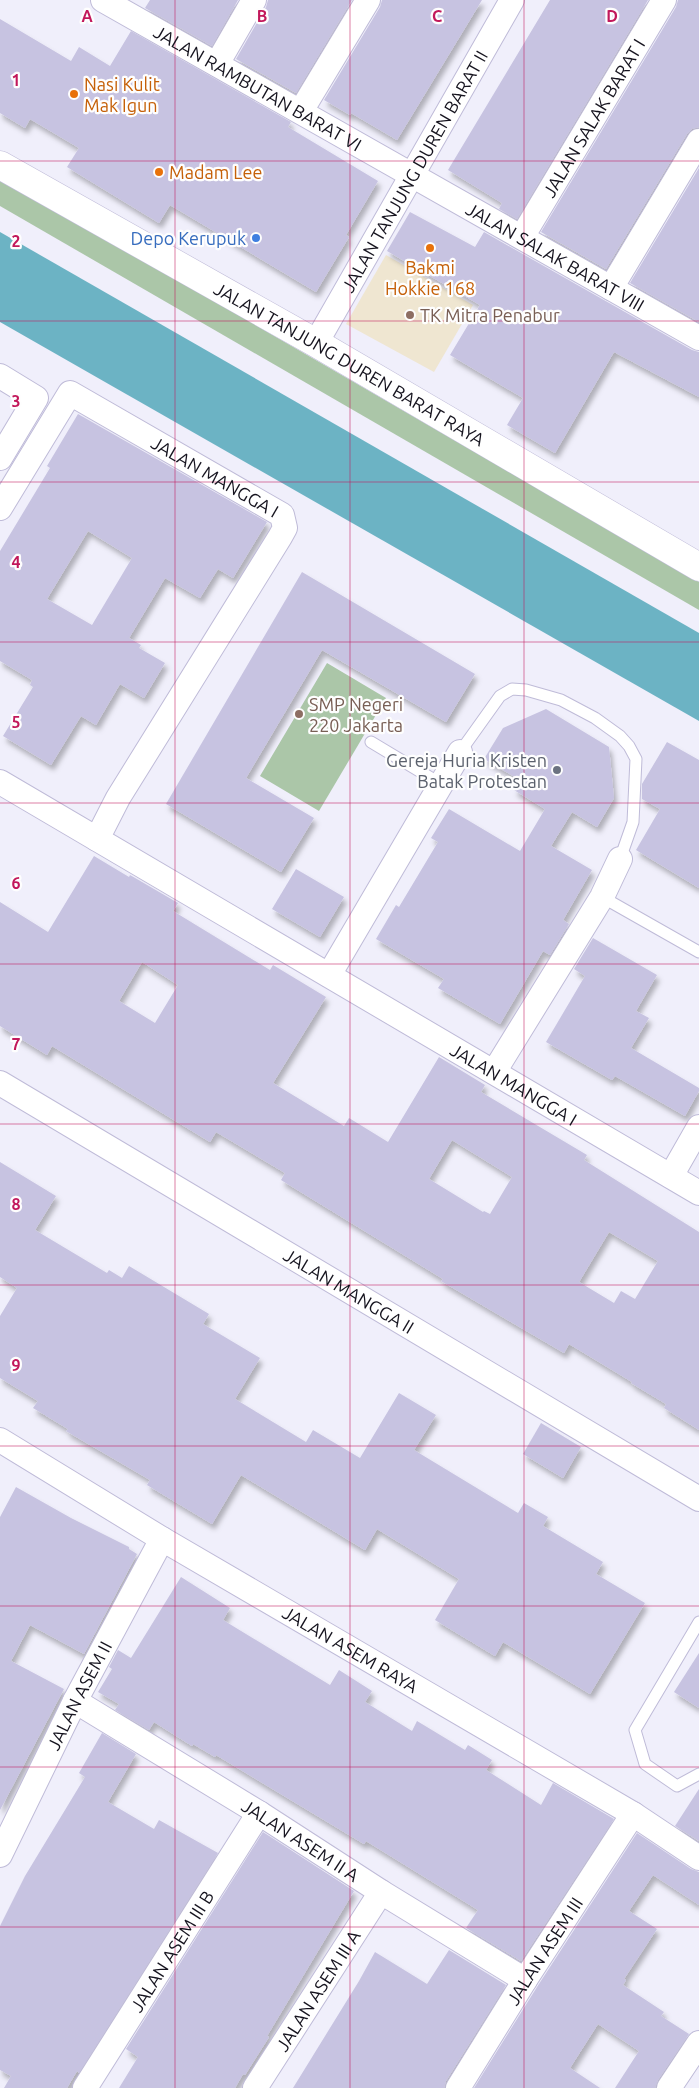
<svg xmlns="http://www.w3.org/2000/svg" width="699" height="2088" viewBox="0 0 699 2088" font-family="Ubuntu,sans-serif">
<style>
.education{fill:#efe6d1}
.green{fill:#abc6a8}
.water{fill:#6cb3c4}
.building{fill:#c7c3e1;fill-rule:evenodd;filter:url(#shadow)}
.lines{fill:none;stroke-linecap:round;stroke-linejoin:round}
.lane-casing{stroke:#bfbbd8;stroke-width:13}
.street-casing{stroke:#bfbbd8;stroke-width:26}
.secondary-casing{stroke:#bfbbd8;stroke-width:29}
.lane{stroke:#fff;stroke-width:11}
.street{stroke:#fff;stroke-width:24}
.secondary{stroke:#fff;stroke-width:28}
.grid{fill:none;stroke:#c2185b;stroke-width:1;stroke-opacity:0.55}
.food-dot{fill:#e8710a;stroke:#fefefe;stroke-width:2}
.shop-dot{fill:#3f7fe0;stroke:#fefefe;stroke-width:2}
.education-dot{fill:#8d6e63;stroke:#fefefe;stroke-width:2}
.worship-dot{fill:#6b7280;stroke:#fefefe;stroke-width:2}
.labels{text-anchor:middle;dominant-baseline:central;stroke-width:4.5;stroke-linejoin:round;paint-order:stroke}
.food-label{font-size:18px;fill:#c56008;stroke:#fefefe;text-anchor:start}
.street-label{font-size:18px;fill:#15131e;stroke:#fefefe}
.shop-label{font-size:18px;fill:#366cbe;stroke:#fefefe;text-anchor:end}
.education-label{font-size:18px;fill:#785e54;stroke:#fefefe;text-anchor:start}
.worship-label{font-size:18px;fill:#5b616d;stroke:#fefefe;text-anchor:end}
.grid-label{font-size:16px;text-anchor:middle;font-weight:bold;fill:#c2185b;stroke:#fefefe;stroke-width:4.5;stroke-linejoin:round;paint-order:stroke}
</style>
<defs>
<filter id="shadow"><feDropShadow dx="3" dy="5.5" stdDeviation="2.5" flood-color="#0004"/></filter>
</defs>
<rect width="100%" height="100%" fill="#f0effb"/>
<polygon class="education" points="386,255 473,305 434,372 346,324"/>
<g class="green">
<polygon points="0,177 699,582 699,610 0,206"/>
<polygon points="327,663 386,698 319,811 260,776"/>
</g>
<polygon class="water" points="0,232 699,633 699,721 0,322"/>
<g class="building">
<polygon points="150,0 238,0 212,46 145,8"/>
<polygon points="268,0 352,0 296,93 236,59 266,7"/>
<polygon points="382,0 482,0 397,140 351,113 350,115 324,100 380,7"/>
<polygon points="550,0 648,0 517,219 499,209 502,203 448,170"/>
<polygon points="678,0 699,0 699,127 692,129 687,134 606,269 541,232 676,7"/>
<polygon points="0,19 71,61 79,47 110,66 131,31 291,122 288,127 378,181 346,235 349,237 316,292 170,205 159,223 67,167 79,148 30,119 25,128 0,113"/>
<polygon points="699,168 699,322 630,283"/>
<polygon points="410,212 475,247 484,232 692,350 699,352 699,397 614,352 555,453 507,425 523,398 450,355 480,305 387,251"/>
<path d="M78 414 267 522 233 578 218 569 200 598 165 578 129 638 141 645 139 648 165 663 144 698 120 684 96 725 81 716 51 765 3 736 33 687 30 685 32 680 0 661V551L50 468 47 466ZM88 531 132 558 92 625 47 599Z"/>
<polygon points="302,572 475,674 446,722 322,650 246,778 314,818 281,872 166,804"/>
<polygon points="546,709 609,747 614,798 597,827 572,812 551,846 592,870 563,920 569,924 550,955 543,951 500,1024 438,988 444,979 376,939 396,905 399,907 438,842 431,838 449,809 520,851 545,809 514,790 520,780 484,759 503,728"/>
<polygon points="667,742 699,760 699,888 636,850 660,809 642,799 642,784"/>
<path d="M94 856 129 877 130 875 178 903 173 911 270 970 273 965 326 997 273 1083 344 1126 349 1118 388 1142 439 1057 485 1085 481 1092 587 1155 584 1160 699 1232V1430L664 1408 666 1404 631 1383 632 1382 569 1344 564 1353 441 1281 443 1279 281 1180 285 1173 216 1132 210 1142 52 1046 47 1055 0 1026V902L48 932ZM142 962 178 985 155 1023 119 1001ZM452 1140 512 1177 490 1214 484 1211 483 1212 429 1179ZM609 1232 658 1261 635 1299 621 1291 614 1303 579 1282Z"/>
<polygon points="296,869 344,897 320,937 272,909"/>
<polygon points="593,938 657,975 636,1011 649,1018 631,1048 699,1088 699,1091 685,1116 615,1076 612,1080 546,1042 585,976 574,969"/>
<polygon points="0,1162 56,1196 35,1230 107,1273 109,1270 122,1278 129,1266 209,1314 203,1324 260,1358 235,1399 306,1442 313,1430 360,1458 399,1393 436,1415 414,1450 518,1513 524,1503 548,1517 543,1526 603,1562 596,1574 645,1603 590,1694 503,1642 495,1656 435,1620 459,1579 377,1529 365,1550 241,1475 212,1524 147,1485 150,1480 66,1431 68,1429 33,1408 38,1401 0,1378 0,1316 17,1288 0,1277"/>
<polygon points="541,1423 581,1447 563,1478 523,1454"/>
<polygon points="16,1487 71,1518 129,1547 129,1549 137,1554 84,1654 30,1625 11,1661 64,1689 0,1810 0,1517"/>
<polygon points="181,1577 230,1608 223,1620 330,1685 339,1670 372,1691 365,1702 412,1731 417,1721 465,1750 468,1745 492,1760 486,1770 541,1805 553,1783 614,1819 521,1961 466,1928 478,1910 366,1841 364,1844 216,1755 215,1757 193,1744 192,1746 154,1722 149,1730 115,1710 119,1704 98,1692 112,1669 109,1667 118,1650 131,1658"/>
<polygon points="699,1653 699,1708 674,1692"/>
<polygon points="102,1733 136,1754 108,1802 154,1829 159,1820 218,1853 79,2073 77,2071 67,2088 4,2088 11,2076 0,2070 0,1926 25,1876 85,1777 79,1773"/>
<polygon points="699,1789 699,1841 675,1826"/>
<polygon points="263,1832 354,1891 267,2036 269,2037 245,2075 243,2074 235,2088 119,2088 138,2057 126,2049"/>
<polygon points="637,1833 691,1869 699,1872 699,1905 653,1875 629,1911 657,1929 624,1979 626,1980 623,1985 664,2012 661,2016 689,2034 658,2080 655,2088 615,2088 639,2051 598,2024 570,2068 600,2088 474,2088 537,1987"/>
<polygon points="449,1950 506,1985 446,2081 444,2088 293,2088 359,1981 375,1952 427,1984"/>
</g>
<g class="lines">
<defs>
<g id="lane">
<polyline points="371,742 441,784"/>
<polyline points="460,752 500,696 512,689 526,690 561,700 595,718 620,736 629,746 636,759 633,822 620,859"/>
<polyline points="602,897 699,952"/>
<polyline points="699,1622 635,1730 645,1764 677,1786 699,1774"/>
</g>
<g id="street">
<path id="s1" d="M103 0 699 338"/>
<polyline points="217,64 254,0"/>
<polyline points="301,111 368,0"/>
<path id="s2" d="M522 237 664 0"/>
<polyline points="611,288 699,141"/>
<path id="s3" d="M316 343 512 0"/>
<polyline points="0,376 36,398 0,458"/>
<path id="s4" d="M0 508 70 393 282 515 285 528 280 537 118 798 97 839"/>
<path id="s5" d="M0 782 699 1193"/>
<polyline points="329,975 460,752"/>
<polyline points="494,1072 602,897 620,859"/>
<path id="s6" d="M0 1083 699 1499"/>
<polyline points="671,1176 699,1127"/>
<path id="s7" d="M0 1440 162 1539 633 1814 699 1858"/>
<path id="s8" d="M75 1701 259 1813 381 1892 525 1980"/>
<path id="s9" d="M0 1855 75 1701 162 1539"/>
<path id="s10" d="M85 2088 259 1813"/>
<path id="s11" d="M255 2088 381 1892"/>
<path id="s12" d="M458 2088 525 1980 633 1814"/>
<polyline points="669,2088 699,2043"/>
</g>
<g id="secondary">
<path id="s13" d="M0 165 316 343 699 567"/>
</g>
</defs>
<use href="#lane" class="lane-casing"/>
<use href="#street" class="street-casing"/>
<use href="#secondary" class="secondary-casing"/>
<use href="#lane" class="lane"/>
<use href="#street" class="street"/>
<use href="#secondary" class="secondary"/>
</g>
<path class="grid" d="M175 0V2088M350 0V2088M524 0V2088M0 161H699M0 321H699M0 482H699M0 642H699M0 803H699M0 964H699M0 1124H699M0 1285H699M0 1446H699M0 1606H699M0 1767H699M0 1927H699"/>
<g class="food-dot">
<circle cx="74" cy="94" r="5"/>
<circle cx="159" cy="172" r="5"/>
<circle cx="430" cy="248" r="5"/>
</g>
<circle class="shop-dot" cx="256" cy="238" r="5"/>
<g class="education-dot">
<circle cx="410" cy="315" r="5"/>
<circle cx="299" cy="714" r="5"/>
</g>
<circle class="worship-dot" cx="557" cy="770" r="5"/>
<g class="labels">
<g class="food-label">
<text x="84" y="84">Nasi Kulit<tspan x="84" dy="21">Mak Igun</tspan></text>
<text x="169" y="172">Madam Lee</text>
<text x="430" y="267" text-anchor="middle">Bakmi<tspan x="430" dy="21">Hokkie 168</tspan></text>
</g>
<g class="street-label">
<text stroke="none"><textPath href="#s1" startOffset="178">JALAN RAMBUTAN BARAT VI</textPath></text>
<text stroke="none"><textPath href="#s2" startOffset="139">JALAN SALAK BARAT I</textPath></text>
<text stroke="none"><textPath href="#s3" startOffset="198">JALAN TANJUNG DUREN BARAT II</textPath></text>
<text stroke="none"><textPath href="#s1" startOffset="520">JALAN SALAK BARAT VIII</textPath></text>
<text stroke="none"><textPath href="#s13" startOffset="402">JALAN TANJUNG DUREN BARAT RAYA</textPath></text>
<text stroke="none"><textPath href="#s4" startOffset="302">JALAN MANGGA I</textPath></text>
<text stroke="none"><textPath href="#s5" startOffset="596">JALAN MANGGA I</textPath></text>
<text stroke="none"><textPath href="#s6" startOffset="406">JALAN MANGGA II</textPath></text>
<text stroke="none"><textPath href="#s7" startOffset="408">JALAN ASEM RAYA</textPath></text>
<text stroke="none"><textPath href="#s9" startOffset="178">JALAN ASEM II</textPath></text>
<text stroke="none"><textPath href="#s8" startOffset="265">JALAN ASEM II A</textPath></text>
<text stroke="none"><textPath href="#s10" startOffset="162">JALAN ASEM III B</textPath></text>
<text stroke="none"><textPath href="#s12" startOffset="162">JALAN ASEM III</textPath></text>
<text stroke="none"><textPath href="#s11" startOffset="116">JALAN ASEM III A</textPath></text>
</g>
<g class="shop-label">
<text x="246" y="238">Depo Kerupuk</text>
</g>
<g class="education-label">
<text x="420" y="315">TK Mitra Penabur</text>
<text x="309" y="704">SMP Negeri<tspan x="309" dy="21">220 Jakarta</tspan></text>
</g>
<g class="worship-label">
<text x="547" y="760">Gereja Huria Kristen<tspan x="547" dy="21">Batak Protestan</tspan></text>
</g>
</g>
<g class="grid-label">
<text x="87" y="22">A</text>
<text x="262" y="22">B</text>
<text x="437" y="22">C</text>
<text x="612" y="22">D</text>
<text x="16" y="86">1</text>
<text x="16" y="247">2</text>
<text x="16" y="407">3</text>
<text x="16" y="568">4</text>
<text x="16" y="728">5</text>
<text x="16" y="889">6</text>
<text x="16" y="1050">7</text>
<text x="16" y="1210">8</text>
<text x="16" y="1371">9</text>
</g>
</svg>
